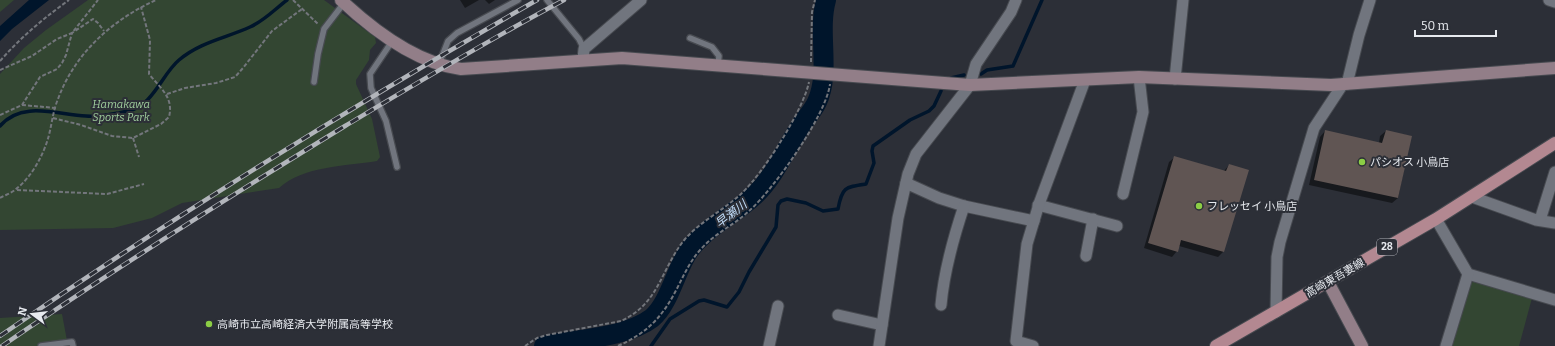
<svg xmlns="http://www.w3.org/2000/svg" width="1555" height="346" viewBox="0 0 1555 346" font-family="Bitter,'Noto Sans JP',serif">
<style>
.green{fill:#334632}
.water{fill:#00152b}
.shadow{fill:#0007}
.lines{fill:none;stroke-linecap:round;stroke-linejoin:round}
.stream{stroke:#00152b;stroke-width:3.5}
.river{stroke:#00152b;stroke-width:20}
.building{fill:#605553}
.lane-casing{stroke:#474a50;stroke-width:8}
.street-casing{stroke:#474a50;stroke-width:13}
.secondary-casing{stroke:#474a50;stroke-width:14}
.primary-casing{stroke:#474a50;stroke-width:14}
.path{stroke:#73767c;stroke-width:2;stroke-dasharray:4 2;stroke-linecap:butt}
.lane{stroke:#71757e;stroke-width:5.5}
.street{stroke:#71757e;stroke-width:11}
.secondary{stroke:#927e88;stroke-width:12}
.primary{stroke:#b38891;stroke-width:12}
.rail-casing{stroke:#b2b5bb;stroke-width:4.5}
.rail{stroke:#2c2f37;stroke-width:3;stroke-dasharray:9;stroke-linecap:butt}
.poi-dot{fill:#8cce45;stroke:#2c2f37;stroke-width:1.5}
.labels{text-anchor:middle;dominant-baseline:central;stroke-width:4;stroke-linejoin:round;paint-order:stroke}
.shield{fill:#2c2f37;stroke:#afb2b8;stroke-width:1}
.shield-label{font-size:10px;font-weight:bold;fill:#e7eaef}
.park-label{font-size:11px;font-style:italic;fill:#a0ce9d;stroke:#2c2f37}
.poi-label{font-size:11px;fill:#e7eaef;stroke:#2c2f37;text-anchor:start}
.street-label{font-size:11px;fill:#e7eaef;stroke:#2c2f37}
.water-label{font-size:12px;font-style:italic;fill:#c1ddf9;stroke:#2c2f37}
</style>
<rect width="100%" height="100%" fill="#2c2f37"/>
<g class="green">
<polygon points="0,0 14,0 0,12"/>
<path d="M88 0H324L375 37 376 43 370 50 369 60 356 80V84L372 119 380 157 377 161C346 166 303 166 279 188L182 203 152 218 113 228 0 230V74L24 48 46 30Z"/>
<polygon points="1475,281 1532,298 1519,346 1451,346 1469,284"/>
<polygon points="62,314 68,346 0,346 0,318"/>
</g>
<polygon class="water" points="29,0 49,0 12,29 0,41 0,26"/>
<g class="shadow">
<polygon points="460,0 479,0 465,8"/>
<polygon points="485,0 495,0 489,4"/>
<polygon points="1325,131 1379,143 1380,136 1386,131 1411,136 1398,198 1392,203 1309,185 1320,137"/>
<polygon points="1175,157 1224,171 1229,165 1247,171 1223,252 1218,257 1179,246 1177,251 1172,257 1144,248 1169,162"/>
</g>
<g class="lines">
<g class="stream">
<polyline points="981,74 987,70 1013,66 1042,0"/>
<polyline points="951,78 964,75"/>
<path d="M0 126C22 100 58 115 86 116 100 117 115 114 128 111 153 106 162 74 179 60 200 42 226 38 250 27 264 21 275 9 287 0"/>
<path d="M651 346 670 319 699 301 704 300 727 307 739 292 749 272 776 227 778 205 781 201 787 199 806 203 823 211 838 209C842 187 845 187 866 184L874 163 872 151 873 146 910 120 929 111 934 106 941 91"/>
</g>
<path class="river" d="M544 346C575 339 626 338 652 318 669 304 676 270 688 252 705 227 734 215 755 195 775 176 785 150 800 127 805 119 813 111 817 102 831 72 817 32 826 0"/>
</g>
<g class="building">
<polygon points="1325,130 1382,143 1386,130 1412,136 1398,198 1314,180"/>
<polygon points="1174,156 1226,171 1229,164 1249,170 1224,252 1181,240 1178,252 1148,243"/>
</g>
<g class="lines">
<defs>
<g id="lane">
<polyline points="547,0 579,39 584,49"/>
<polyline points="690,38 712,47 719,56 718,65"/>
<polyline points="393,40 370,74 371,88 386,121 397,167"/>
<polyline points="439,64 448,41 457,33 518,0"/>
<polyline points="314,82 318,54 324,29 344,3"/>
<polyline points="41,346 72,342 73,346"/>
</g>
<g id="street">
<polyline points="1549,0 1555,2"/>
<polyline points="583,59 584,49 641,0"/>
<polyline points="1175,79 1183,0"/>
<polyline points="1347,84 1359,35 1370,0"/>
<polyline points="906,183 939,198 964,206 1034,221"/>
<polyline points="1123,194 1143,112 1139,77"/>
<polyline points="1472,197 1536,220 1555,223"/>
<polyline points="1038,205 1117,226"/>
<polyline points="1436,219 1468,274 1555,300"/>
<polyline points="1540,220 1555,172"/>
<polyline points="1086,256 1093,219"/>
<path d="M941 305C944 271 953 239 964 206"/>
<polyline points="1276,312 1277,257 1280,242 1314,128 1343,84"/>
<polyline points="838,315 882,325"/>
<polyline points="769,346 778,306"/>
<polyline points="879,346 898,218 908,174 916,154 970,85 976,64 1011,12 1016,0"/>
<polyline points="1033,346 1016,341 1027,244 1039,204 1085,80"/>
<polyline points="1446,346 1468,274"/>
</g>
<g id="secondary">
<path d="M341 0C373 30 416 63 461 69L622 58 970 85 1139 77 1331 85 1555 68"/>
<polyline points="1328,282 1362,346"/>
</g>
<polyline id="primary" points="1216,346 1436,219 1555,143"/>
</defs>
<use href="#lane" class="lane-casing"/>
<use href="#street" class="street-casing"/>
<use href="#secondary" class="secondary-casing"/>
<use href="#primary" class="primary-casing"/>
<g class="path">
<polyline points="293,0 319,25"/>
<path d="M0 61C21 37 44 18 69 0"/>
<polyline points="811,62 812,12 815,0"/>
<polyline points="0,70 32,56 57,39 72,33 98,0"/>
<polyline points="167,94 185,88 216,83 235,77 243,68 272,31 302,9"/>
<polyline points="22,105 56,108"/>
<polyline points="0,115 22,105 40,77 57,69 62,63 66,55 72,33 93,19 98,23 104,31"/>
<path d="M53 118 81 125 112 136 133 138 161 124 169 117C174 97 160 88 149 74L150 40 141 7"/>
<polyline points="133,138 139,157"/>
<polyline points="17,190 107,194 144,184"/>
<path d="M0 198C5 195 12 193 16 189 32 177 44 154 49 135 52 123 53 111 58 99 75 53 112 20 156 0"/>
<path d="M525 346 537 338 547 335 621 321C660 303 660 270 685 239 701 221 724 210 742 193 763 173 803 111 809 82"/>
<path d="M618 346C644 334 659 321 673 296 682 280 688 263 701 249 714 234 734 225 749 211 773 190 826 116 830 84"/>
</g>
<use href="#lane" class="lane"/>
<use href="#street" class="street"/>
<use href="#secondary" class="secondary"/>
<use href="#primary" class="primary"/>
<defs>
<g id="rail">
<path d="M0 336C174 216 354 105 537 0"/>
<path d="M2 346C114 269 229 197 345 126 417 83 490 39 564 0"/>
</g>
</defs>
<use href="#rail" class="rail-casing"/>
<use href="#rail" class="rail"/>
</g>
<g class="poi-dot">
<circle cx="1362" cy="162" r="4"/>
<circle cx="1199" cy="206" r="4"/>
<circle cx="209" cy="324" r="4"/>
</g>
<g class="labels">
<rect class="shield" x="1377" y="239" width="20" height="16" rx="3"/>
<g class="shield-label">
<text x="1387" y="247">28</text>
</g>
<g class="park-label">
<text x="121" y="104">Hamakawa<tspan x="121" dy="13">Sports Park</tspan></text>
</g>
<g class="poi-label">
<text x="1370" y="162">パシオス 小鳥店</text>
<text x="1207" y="206">フレッセイ 小鳥店</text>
<text x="217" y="324">高崎市立高崎経済大学附属高等学校</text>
</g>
<g class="street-label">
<text transform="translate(1335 278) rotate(-30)">高崎東吾妻線</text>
</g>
<g class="water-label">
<text transform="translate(731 214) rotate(-38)">早瀬川</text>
</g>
</g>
<g transform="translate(32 314) rotate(285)" stroke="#2c2f37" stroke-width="3" paint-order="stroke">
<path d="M0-3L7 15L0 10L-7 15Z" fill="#e7eaef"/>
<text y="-6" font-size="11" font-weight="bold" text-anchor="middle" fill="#e7eaef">N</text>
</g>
<path d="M1415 30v6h81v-6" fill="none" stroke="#e7eaef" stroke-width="2"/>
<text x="1421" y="30" font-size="12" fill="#e7eaef" stroke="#2c2f37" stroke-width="3" paint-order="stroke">50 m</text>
</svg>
